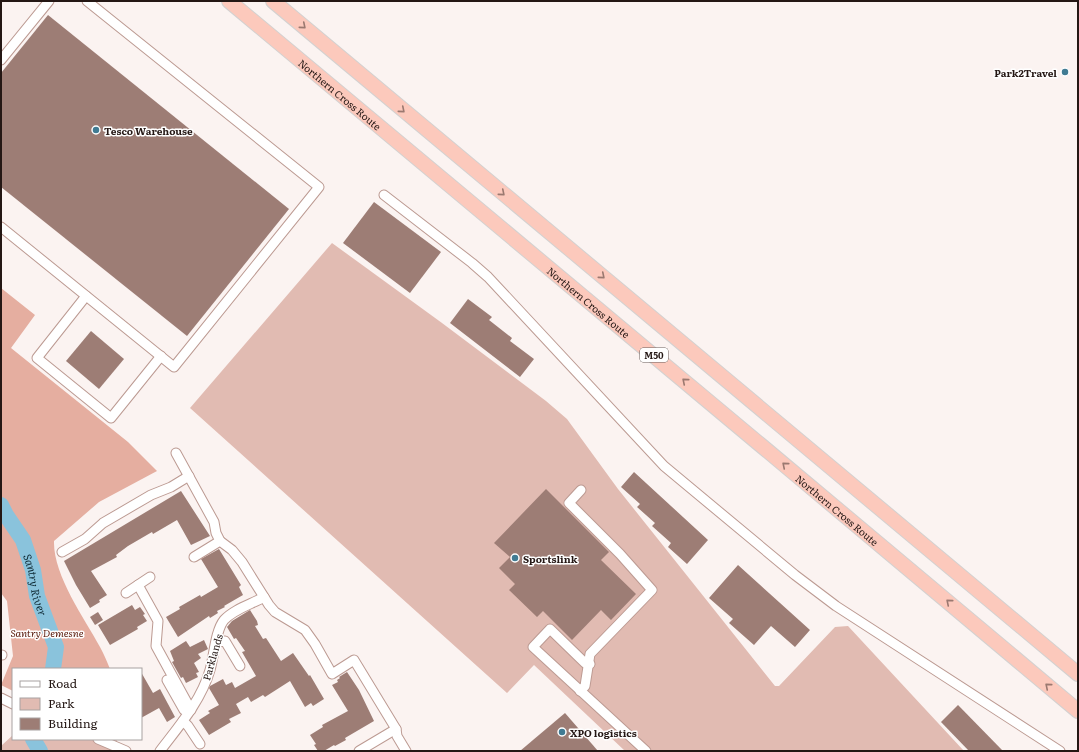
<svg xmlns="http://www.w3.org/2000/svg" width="1079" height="752" viewBox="0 0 1079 752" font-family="Literata,serif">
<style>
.green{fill:#e1bbb2}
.forest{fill:#e5aea0}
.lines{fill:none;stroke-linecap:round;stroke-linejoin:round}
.river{stroke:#8ac3dc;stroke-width:16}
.building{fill:#9d7d75}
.minor-casing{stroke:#bc9a92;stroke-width:11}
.highway-casing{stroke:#d3d1d0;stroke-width:16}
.minor{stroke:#fff;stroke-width:9}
.highway{stroke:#fcc9bc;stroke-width:14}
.oneway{stroke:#9b7970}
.poi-dot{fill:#407b93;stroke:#fff;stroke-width:1.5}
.labels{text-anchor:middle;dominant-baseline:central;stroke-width:3;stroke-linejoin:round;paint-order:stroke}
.shield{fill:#fff;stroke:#665d5a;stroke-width:1}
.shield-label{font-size:9px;font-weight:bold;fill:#241714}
.poi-label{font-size:10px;font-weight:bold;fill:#241714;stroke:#fff;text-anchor:start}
.street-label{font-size:10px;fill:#241714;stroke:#fff}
.park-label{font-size:10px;font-style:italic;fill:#561506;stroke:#fff}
.water-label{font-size:11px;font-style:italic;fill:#112d38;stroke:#fff}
</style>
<rect width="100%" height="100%" fill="#fbf3f1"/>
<g class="green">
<polygon points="332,243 442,323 546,401 567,419 618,489 775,686 779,686 835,627 848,626 964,751 625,751 534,665 507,693 190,408"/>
<polygon points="13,735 13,739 117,739 116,751 1,751 1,746"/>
</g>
<path class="forest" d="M1 288 35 315 11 348 128 442 157 471 99 502 54 541C53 575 84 618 100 647 104 654 107 662 110 669H13V691L1 685 13 656 7 601 1 593Z"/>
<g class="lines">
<g class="river">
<path id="s1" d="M1 505 6 515 23 540 33 570 37 596 56 647 53 669"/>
<polyline points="33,739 40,751"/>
</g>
</g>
<g class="building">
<polygon points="48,15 289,209 187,336 1,187 1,73"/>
<polygon points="374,202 441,252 410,293 343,243"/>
<polygon points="468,299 492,317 489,320 512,338 510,341 534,359 520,377 450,323"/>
<polygon points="91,331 124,359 99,389 66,361"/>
<polygon points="634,472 708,540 687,564 668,547 671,543 652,526 655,523 637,507 640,504 621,487"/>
<polygon points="546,489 609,552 601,560 636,594 611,620 601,610 572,640 543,611 537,617 509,590 515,584 499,568 510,557 494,543"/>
<polygon points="181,491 210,536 191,545 177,520 153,534 152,532 128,546 116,555 117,557 91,571 107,595 99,600 100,602 90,608 76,585 64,561"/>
<polygon points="219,549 241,585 239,587 243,595 224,606 225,607 217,611 218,613 210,618 209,616 178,637 166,617 180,609 179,607 200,595 201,597 218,587 201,559"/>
<polygon points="738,565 810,630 795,647 771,626 754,645 729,623 733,619 709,598"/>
<polygon points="132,605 135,610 140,607 145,614 143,615 147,621 137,627 138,629 110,645 98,625"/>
<polygon points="250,610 257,621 258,625 255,626 263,639 266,638 268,641 281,661 293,653 309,676 310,675 324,699 313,706 311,703 305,707 290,681 265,697 263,695 251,702 248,697 236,704 241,713 229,719 231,722 209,735 199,720 210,713 208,711 219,705 209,688 210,686 223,679 226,685 232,682 235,688 256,676 242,652 245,651 236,638 234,639 227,627 232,621"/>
<polygon points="98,612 103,620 95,625 90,617"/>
<polygon points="204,640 208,649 198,654 201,658 194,663 199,672 196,673 198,677 186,683 183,677 181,678 172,662 174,661 170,651 186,641 190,647"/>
<polygon points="141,672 153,693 160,689 175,717 167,722 159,708 141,718"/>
<polygon points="347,672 359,690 374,721 345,738 346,740 335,746 334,745 324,751 318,751 314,745 316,744 310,735 323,727 322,725 348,711 332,685 338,682 337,680 340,678 339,677"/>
<polygon points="958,705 1003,751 969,751 941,722"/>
<polygon points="565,713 598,751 520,751"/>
</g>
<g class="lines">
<defs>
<g id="minor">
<polyline points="1,60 49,1"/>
<polyline points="384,195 472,263 488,277 664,466 795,575 836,606 1060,751"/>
<polyline points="1,227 174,367 319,187 87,1"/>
<polyline points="86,296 37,358 111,418 161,356"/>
<polyline points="176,453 214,522 216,533 220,541 232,550 242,562 269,605 275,612 305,630 315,644 332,674 354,660 396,729 397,736 406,751"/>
<polyline points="62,552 85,539 103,523 151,495 171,487 189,476"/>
<polyline points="194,557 220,541"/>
<polyline points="138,585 158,621 156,646 191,710"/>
<polyline points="126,593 150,577"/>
<polyline points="217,642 225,641 240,666"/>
<polyline points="1,655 2,655"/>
<polyline points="590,664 585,663 550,629 533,647 646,751"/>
<polyline points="167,680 184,710"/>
<polyline points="580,691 585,686 590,654 652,590 620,554 569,503 581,490"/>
<polyline points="1,698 13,704"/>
<polyline points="183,721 188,726 200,744"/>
<polyline points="98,739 126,751"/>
<path d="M160 751C179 726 201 701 210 670 214 657 215 631 224 620 234 609 252 604 264 597"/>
<polyline points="359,751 396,729"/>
</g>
<g id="highway">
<path id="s2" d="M229 1 763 447 1078 711"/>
<polyline points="273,1 1078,674"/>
</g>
</defs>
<use href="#minor" class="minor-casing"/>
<use href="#highway" class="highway-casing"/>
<use href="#minor" class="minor"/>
<use href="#highway" class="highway"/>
</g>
<defs><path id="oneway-chevron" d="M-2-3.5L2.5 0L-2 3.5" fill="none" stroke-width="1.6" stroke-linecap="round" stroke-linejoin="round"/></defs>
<g class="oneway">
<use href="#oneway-chevron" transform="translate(303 26) rotate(40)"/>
<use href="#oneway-chevron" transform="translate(402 110) rotate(40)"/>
<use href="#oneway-chevron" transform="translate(502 193) rotate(40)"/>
<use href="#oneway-chevron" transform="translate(602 276) rotate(40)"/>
<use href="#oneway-chevron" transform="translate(685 381) rotate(-140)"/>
<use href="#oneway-chevron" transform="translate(785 465) rotate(-140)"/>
<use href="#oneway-chevron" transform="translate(949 602) rotate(-140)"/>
<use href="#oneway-chevron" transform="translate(1048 686) rotate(-140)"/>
</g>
<g class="poi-dot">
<circle cx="1065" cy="72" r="4"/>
<circle cx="96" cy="130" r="4"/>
<circle cx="515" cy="558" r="4"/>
<circle cx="562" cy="732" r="4"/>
</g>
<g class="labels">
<rect class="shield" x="640" y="348" width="28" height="14" rx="3"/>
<g class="shield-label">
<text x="654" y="355">M50</text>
</g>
<g class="poi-label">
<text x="1057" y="72" text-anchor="end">Park2Travel</text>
<text x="104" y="130">Tesco Warehouse</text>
<text x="523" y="558">Sportslink</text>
<text x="570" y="732">XPO logistics</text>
</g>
<g class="street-label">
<text stroke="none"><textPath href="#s2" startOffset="145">Northern Cross Route</textPath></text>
<text stroke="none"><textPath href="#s2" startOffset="469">Northern Cross Route</textPath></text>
<text stroke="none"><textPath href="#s2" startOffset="793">Northern Cross Route</textPath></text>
<text transform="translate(212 657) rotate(-74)">Parklands</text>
</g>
<g class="park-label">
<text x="47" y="632">Santry Demesne</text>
</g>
<g class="water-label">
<text stroke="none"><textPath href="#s1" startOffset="88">Santry River</textPath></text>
</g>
</g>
<rect width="1079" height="752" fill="none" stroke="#241714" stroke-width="4"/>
<rect x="12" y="668" width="130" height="72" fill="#ffffff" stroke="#a7a2a1"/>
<rect x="20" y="681" width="20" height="6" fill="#ffffff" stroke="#a7a2a1"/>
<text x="48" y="688" font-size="12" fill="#241714">Road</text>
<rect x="20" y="698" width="20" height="12" fill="#e1bbb2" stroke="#a7a2a1"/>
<text x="48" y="708" font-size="12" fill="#241714">Park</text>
<rect x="20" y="718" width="20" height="12" fill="#9d7d75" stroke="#a7a2a1"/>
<text x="48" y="728" font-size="12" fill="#241714">Building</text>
</svg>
